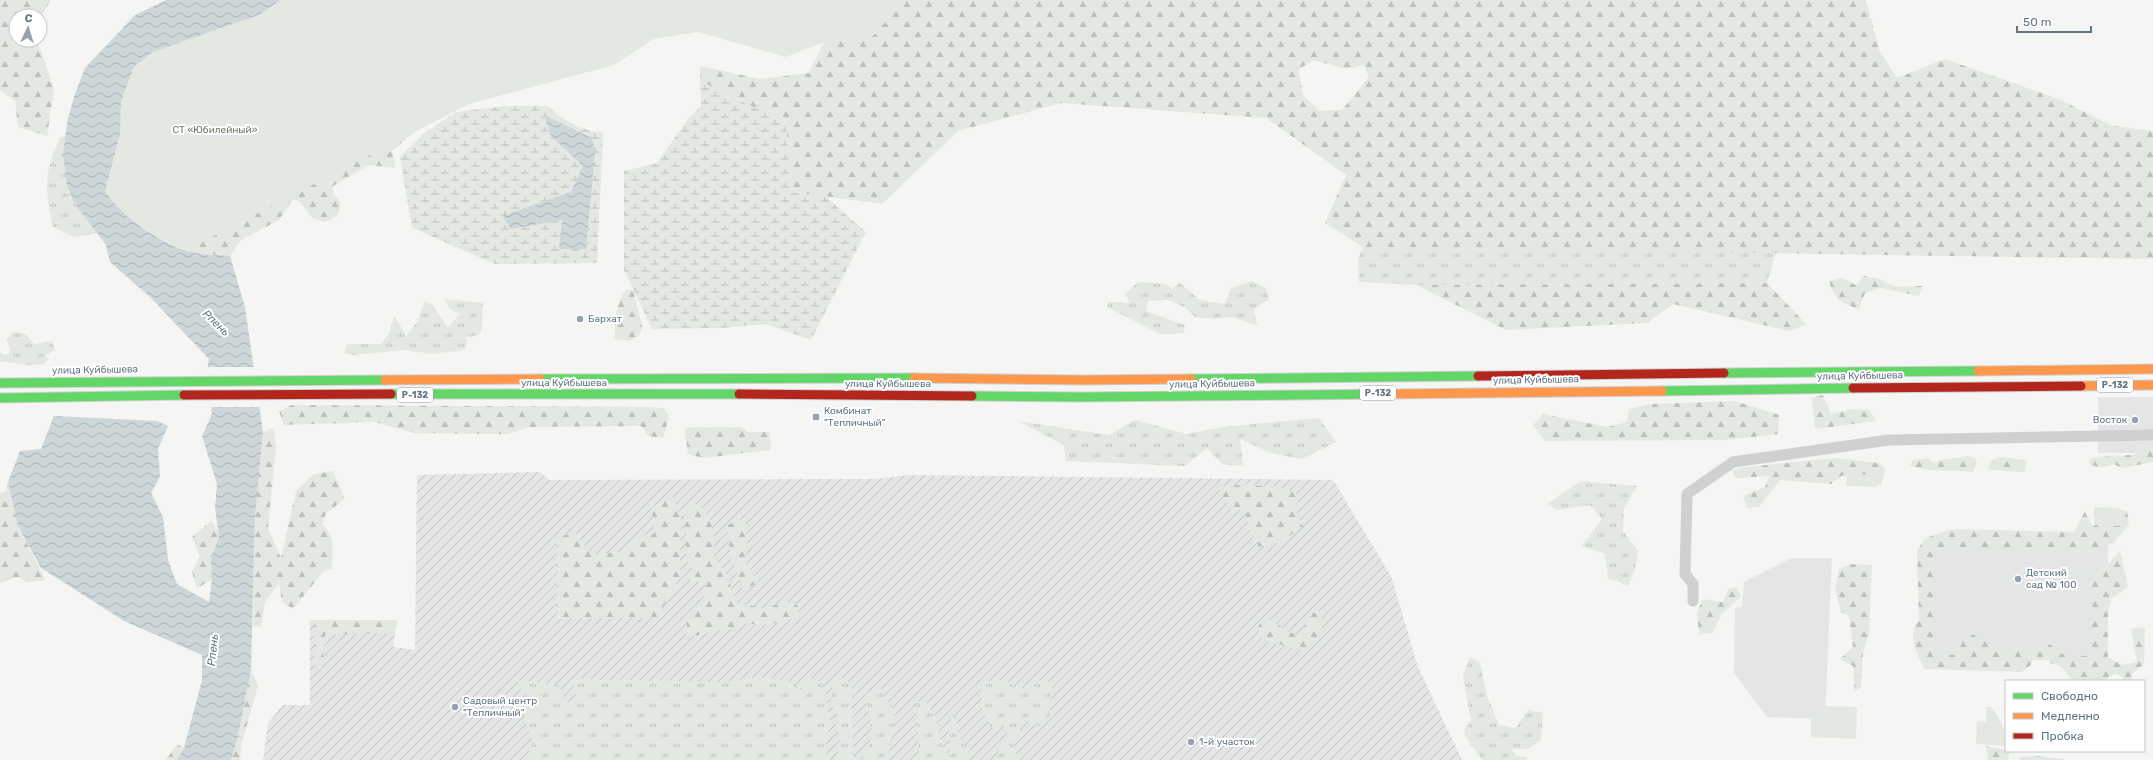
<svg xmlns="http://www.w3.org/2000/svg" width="2153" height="760" viewBox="0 0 2153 760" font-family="Rubik,sans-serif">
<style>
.built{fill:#e4e5e5}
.industrial{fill:url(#industrial-furrows)}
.grass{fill:url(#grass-tufts)}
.forest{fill:url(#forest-firs);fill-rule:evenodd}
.wetland{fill:url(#wetland-marsh)}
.green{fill:#e4e8e2}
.water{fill:url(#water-waves)}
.pier{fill:#f5f5f4}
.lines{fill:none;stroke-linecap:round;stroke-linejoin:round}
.fast-casing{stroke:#d0d1d2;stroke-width:11}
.slow-casing{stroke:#d0d1d2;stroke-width:11}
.jam-casing{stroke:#d0d1d2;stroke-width:11}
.street{stroke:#cfd0d0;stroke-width:11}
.fast{stroke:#63d668;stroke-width:9}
.slow{stroke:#ff974d;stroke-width:9}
.jam{stroke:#b3261e;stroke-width:9}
.poi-dot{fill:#97a2ac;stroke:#fff;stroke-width:1.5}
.labels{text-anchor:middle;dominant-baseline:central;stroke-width:4;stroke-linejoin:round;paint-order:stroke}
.shield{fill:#fff;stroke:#929faa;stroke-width:1}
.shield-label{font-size:9px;font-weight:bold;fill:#647685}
.park-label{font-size:10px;fill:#687c63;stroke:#fff}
.poi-label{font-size:10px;fill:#647685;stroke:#fff;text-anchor:start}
.street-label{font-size:10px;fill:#647685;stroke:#fff}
.water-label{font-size:11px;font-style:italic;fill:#5f7882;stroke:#fff}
</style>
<defs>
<pattern id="industrial-furrows" width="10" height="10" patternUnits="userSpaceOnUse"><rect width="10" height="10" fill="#e4e5e5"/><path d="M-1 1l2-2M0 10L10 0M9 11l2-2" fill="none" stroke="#bcbebf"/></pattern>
<pattern id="grass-tufts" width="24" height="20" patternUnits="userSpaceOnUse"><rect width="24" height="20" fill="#e4e8e2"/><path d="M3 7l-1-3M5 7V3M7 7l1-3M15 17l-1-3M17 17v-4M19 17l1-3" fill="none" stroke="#bcc1bd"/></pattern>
<pattern id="forest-firs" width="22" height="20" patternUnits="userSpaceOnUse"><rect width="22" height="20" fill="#e4e8e2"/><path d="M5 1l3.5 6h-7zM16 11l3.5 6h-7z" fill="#bcc1bd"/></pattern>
<pattern id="wetland-marsh" width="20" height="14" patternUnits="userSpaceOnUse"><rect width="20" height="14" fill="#e4e8e2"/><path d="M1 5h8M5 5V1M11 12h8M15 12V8" fill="none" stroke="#bcc1bd"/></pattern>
<pattern id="water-waves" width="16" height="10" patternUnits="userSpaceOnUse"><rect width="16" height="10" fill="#cdd6d8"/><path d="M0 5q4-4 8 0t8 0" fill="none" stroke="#aab2b5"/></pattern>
</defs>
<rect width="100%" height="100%" fill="#f5f5f4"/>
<g class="built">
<rect x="2098" y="397" width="55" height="56"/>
<polygon points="1928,540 2108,543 2108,666 2052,664 2049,660 2032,660 2031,665 1927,663"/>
<polygon points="1791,558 1832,558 1825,719 1767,717 1734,673 1735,608 1742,607 1744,582"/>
</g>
<polygon class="industrial" points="540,472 550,480 878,479 908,475 1333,480 1391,576 1418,667 1462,760 263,760 268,723 283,705 310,705 310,620 397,620 393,647 415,650 417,475"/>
<g class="grass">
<path d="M66 136 63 153 92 225 97 233 74 237 53 227C45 188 43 175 60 138Z"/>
<polygon points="1363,247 1776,252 1767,283 1416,285 1359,282 1358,259"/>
<polygon points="1252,281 1266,288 1269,299 1254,309 1257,325 1231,317 1215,319 1195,317 1184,307 1169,300 1148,301 1146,311 1185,325 1184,333 1160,334 1107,307 1109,302 1130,303 1125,293 1139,282 1166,284 1172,289 1179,282 1200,300 1225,304 1231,288"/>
<path d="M444 299 483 303C481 313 484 324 480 334L466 338 467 344 464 350 432 354 404 350 354 355 344 353 347 344H381L388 335 395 316 406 336 418 321 424 301 432 304 448 328 459 314 450 309Z"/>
<polygon points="14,332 26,334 34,344 52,341 55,350 44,356 49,359 44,364 29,365 0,361 0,352 4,355 9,353 10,348 6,339"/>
<polygon points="1319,418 1336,442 1302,459 1271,453 1240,439 1243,466 1222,464 1207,448 1185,466 1066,461 1064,445 1018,421 1109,435 1135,420 1187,434 1222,427"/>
<polygon points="1581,481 1637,486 1624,508 1623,531 1638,551 1635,570 1628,586 1608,578 1605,554 1582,546 1602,519 1590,505 1557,510 1547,504"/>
<polygon points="1470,657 1480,663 1487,696 1499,725 1516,728 1528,710 1543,713 1541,741 1527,749 1510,749 1517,756 1527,757 1526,760 1482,760 1464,734 1465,729 1471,721 1463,676"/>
<polygon points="760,677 793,682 801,690 807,678 823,682 830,721 825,751 829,760 525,760 533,742 522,712 532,698 520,688 517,681 519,680 559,685 565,702 572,703 576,695 572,681 580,679 725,682"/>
<polygon points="841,677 851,684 853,749 857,760 833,760 841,747 831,698 833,681"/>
<polygon points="1045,677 1052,688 1049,721 1039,726 1026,720 1022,723 1015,745 1017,760 1000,760 998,757 999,748 1007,738 1007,730 1002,725 993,731 981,707 981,688 988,681 1001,680 1025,689"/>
<path d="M881 689 895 713 888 760H860C879 745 869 713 865 694Z"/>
<path d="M916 701H925C941 716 937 741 950 759L949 722 955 712 959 737 970 752V760H919Z"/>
</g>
<g class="forest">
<polygon points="0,0 50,0 40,20 40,16 16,16 16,40 37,40 54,89 47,136 18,127 15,101 0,90"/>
<path d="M897 0H1866L1879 50 1897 78 1945 59 2059 99 2113 126 2153 131V259L1363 247 1325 223 1346 175 1266 118 1061 103 958 131 882 204 792 192 786 123 700 81V66L760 79 809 73 824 42 871 38 899 6ZM1313 60 1347 69 1364 65 1369 77 1342 110 1319 111 1303 95 1298 70Z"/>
<polygon points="433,115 392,151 395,168 369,165 333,186 334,194 341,204 337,216 325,222 312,218 300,202 293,199 279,220 241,240 230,256 195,253 187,250 188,235"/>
<path d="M1864 276 1879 279 1895 287 1922 286 1919 296 1881 288 1865 293 1859 309C1840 303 1835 300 1829 281L1842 278 1856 285Z"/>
<polygon points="1767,283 1806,324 1790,331 1673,304 1647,323 1506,330 1416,285"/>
<path d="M626 290H633L642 326 640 334 630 341 615 339C615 323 615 303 626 290Z"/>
<polygon points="1823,395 1831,414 1852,409 1869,410 1876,421 1815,429 1812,398"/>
<polygon points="1735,401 1779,415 1778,434 1727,440 1545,441 1533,425 1543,414 1608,427 1627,422 1629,409 1651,404"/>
<polygon points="292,405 645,407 664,408 669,417 663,438 649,436 641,426 530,427 508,434 414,433 375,422 284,425 279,411"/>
<polygon points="687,427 741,427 747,432 769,432 771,450 703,458 688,454 685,431"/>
<path d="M273 428 276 447 268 528 281 558 296 491 314 474 333 471 345 499 326 513 322 525C336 534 332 554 332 569L324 571 293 609 282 602 279 583 265 602 261 627 253 626 255 516 263 432Z"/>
<path d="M2153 448V462L2123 468 2113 464C2106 468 2094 468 2088 463L2091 458C2111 455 2135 458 2153 448Z"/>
<path d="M1968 456 1975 458 1977 463 1973 472C1954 469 1927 474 1910 465L1913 460 1928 458 1934 464 1940 460Z"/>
<path d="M2001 457 2026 460 2025 471C2019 473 1998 470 1988 470L1991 460Z"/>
<polygon points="1836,458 1879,463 1885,469 1881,485 1856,483 1843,475 1831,484 1780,480 1759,507 1747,508 1743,496 1765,487 1769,476 1736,478 1732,470 1746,467"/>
<polygon points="8,482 18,526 45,579 43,581 26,582 18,577 0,583 0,493 6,492"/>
<polygon points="1249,485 1279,487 1298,494 1297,513 1303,527 1278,543 1259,547 1249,529 1245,511 1238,510 1234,515 1217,486"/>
<polygon points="672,494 681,519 680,577 661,610 660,618 557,619 557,537 575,533 592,554 620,552 639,536 654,534 652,507"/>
<path d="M698 504C714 519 715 536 713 557L727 575 736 603 766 608 787 601 798 606V617L768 625 740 623 728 631 717 630 687 638V621C698 611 707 598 705 584L690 580 692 566 687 561 685 512 692 505Z"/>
<path d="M2112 508 2127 511 2129 524 2112 545 2107 543 2093 552 1936 547 1934 654 1957 655 1963 640 1972 634 1996 648 2023 647 2037 651 2050 644C2065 659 2071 658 2091 655L2093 573 2111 561 2120 551 2128 587 2111 599 2108 614V657L2122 665 2137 662 2131 629 2145 627 2144 664 2132 674V681H2122V677L2115 673 2103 681H2072C2067 673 2062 665 2052 664L2049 660H2032L2031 665 2021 672 1924 669C1917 650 1906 639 1919 620L1917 551 1925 538 1952 529 2074 532 2085 511 2093 527Z"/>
<polygon points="745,518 748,539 745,561 759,582 744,590 731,560 727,525"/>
<polygon points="211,521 220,533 211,560 212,580 197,588 192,572 200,556 192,537"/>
<polygon points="1851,564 1872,565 1869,635 1863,652 1861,687 1855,691 1853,666 1840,659 1853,647 1849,616 1841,612 1835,588 1839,569"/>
<polygon points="1736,587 1741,596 1721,615 1713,632 1699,635 1697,612 1703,599 1723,602 1728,589"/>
<polygon points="1323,610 1320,640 1302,650 1262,640 1257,628 1265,617 1300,638 1309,614"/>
<polygon points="314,620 397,620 394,629 388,633 325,635 322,669 315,665"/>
<polygon points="251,670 258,685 241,746 240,760 231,760 237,740"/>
<polygon points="177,744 184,748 177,760 166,760"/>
<polygon points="1986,746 2010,751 2008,760 1988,760"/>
<polygon points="2036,756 2064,759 2065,760 2019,760 2020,757"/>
</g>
<g class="wetland">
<polygon points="700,81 786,123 792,192 825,196 866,232 811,340 766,324 722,328 652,329 624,270 624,171 657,163 688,119 701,106"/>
<path d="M504 106H548C564 122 581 130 603 133L597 263 495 264 412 228 400 157 422 135 456 112Z"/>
</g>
<g class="green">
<path d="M281 0H897L899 6 871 38 824 42 786 57 698 32 654 39 614 65 469 104 187 250C157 240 123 219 105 191L120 134 121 101 134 67 152 52 259 15Z"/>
<polygon points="1847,474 1877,475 1877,487 1846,486"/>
<polygon points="2094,507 2119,508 2119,526 2094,525"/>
<polygon points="1825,706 1857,707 1856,739 1811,737 1811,718 1825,719"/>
<path d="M1986 707H1991C2001 720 2006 730 2006 746L1976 744 1977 721 1986 722Z"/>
</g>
<g class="water">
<path d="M166 0H281L259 15 153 52 134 67 121 101 120 134 105 191C122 218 165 247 196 253 207 255 219 255 230 256L245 307 263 432 255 516 251 670 237 740 231 760H177L184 748 202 680V655L124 621 41 568 18 526 8 482 20 451 41 449 54 416 157 421 168 426 158 449 160 477 151 493 163 517 168 560 177 584 209 602 212 580 211 560 219 536 215 508 217 484 202 436 212 414 207 370 209 359 150 297 110 262 106 245 75 204 67 186 63 153 68 118 75 94 85 68 135 15Z"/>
<polygon points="544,115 592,138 595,152 586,249 559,249 562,220 511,229 502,216 571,192 583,166 551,136"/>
</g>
<polygon class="pier" points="205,367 257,367 262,407 209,407"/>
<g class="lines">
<defs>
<g id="fast">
<polyline points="1724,373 1978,371"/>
<polyline points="540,379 914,378"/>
<polyline points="1191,379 1478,376"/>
<polyline points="0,383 385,380"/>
<polyline points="1662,391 1853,388"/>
<polyline points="391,394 739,394"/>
<polyline points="972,396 1082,397 1391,394"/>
<polyline points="0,398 184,395"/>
</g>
<g id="slow">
<polyline points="1978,371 2153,369"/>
<polyline points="914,378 1083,380 1191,379"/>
<polyline points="385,380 540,379"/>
<polyline points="2081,386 2153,385"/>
<polyline points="1391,394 1662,391"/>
</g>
<g id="jam">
<polyline points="1478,376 1724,373"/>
<polyline points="1853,388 2081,386"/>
<polyline points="739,394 972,396"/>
<polyline points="184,395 391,394"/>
</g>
</defs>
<use href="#fast" class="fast-casing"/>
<use href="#slow" class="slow-casing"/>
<use href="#jam" class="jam-casing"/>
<polyline class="street" points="1693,601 1693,584 1685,574 1687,494 1733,462 1889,440 2153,435"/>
<use href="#fast" class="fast"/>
<use href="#slow" class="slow"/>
<use href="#jam" class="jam"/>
</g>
<g class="poi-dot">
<circle cx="580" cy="319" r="4"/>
<rect x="812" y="413" width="8" height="8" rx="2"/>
<circle cx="2135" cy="420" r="4"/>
<circle cx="2018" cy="579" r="4"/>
<circle cx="455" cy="707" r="4"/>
<circle cx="1191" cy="742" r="4"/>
</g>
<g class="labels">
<g class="shield">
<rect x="2097" y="378" width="36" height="14" rx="3"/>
<rect x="1360" y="386" width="36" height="14" rx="3"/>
<rect x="397" y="388" width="36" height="14" rx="3"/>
</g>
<g class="shield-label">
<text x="2115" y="385">Р-132</text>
<text x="1378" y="393">Р-132</text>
<text x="415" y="395">Р-132</text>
</g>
<g class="park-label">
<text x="215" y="130">СТ «Юбилейный»</text>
</g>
<g class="poi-label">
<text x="588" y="319">Бархат</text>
<text x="824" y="411">Комбинат<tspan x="824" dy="12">"Тепличный"</tspan></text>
<text x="2127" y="420" text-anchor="end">Восток</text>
<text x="2026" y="573">Детский<tspan x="2026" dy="12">сад № 100</tspan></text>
<text x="463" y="701">Садовый центр<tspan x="463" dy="12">"Тепличный"</tspan></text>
<text x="1199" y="742">1-й участок</text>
</g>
<g class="street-label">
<text transform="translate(95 370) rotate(-1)">улица Куйбышева</text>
<text transform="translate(1860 376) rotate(-1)">улица Куйбышева</text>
<text transform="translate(1536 380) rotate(-1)">улица Куйбышева</text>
<text x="564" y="383">улица Куйбышева</text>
<text x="888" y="384">улица Куйбышева</text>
<text transform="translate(1212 384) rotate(-1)">улица Куйбышева</text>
</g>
<g class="water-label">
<text transform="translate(216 323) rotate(44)">Рпень</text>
<text transform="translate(213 650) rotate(-84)">Рпень</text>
</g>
</g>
<rect x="2005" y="680" width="140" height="72" fill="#ffffff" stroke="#c1c8ce"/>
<rect x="2013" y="693" width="20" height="6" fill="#63d668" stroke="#c1c8ce"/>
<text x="2041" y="700" font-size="12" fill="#647685">Свободно</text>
<rect x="2013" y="713" width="20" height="6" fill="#ff974d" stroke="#c1c8ce"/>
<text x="2041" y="720" font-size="12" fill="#647685">Медленно</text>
<rect x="2013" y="733" width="20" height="6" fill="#b3261e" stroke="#c1c8ce"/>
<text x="2041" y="740" font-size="12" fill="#647685">Пробка</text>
<g transform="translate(28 28) rotate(4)"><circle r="19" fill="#ffffff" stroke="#c1c8ce"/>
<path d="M0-3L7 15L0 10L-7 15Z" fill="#97a2ac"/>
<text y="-6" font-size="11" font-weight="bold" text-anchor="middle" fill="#647685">С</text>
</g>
<path d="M2017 26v6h74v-6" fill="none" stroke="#647685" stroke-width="2"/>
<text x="2023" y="26" font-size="12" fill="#647685" stroke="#ffffff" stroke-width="3" paint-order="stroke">50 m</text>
</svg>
